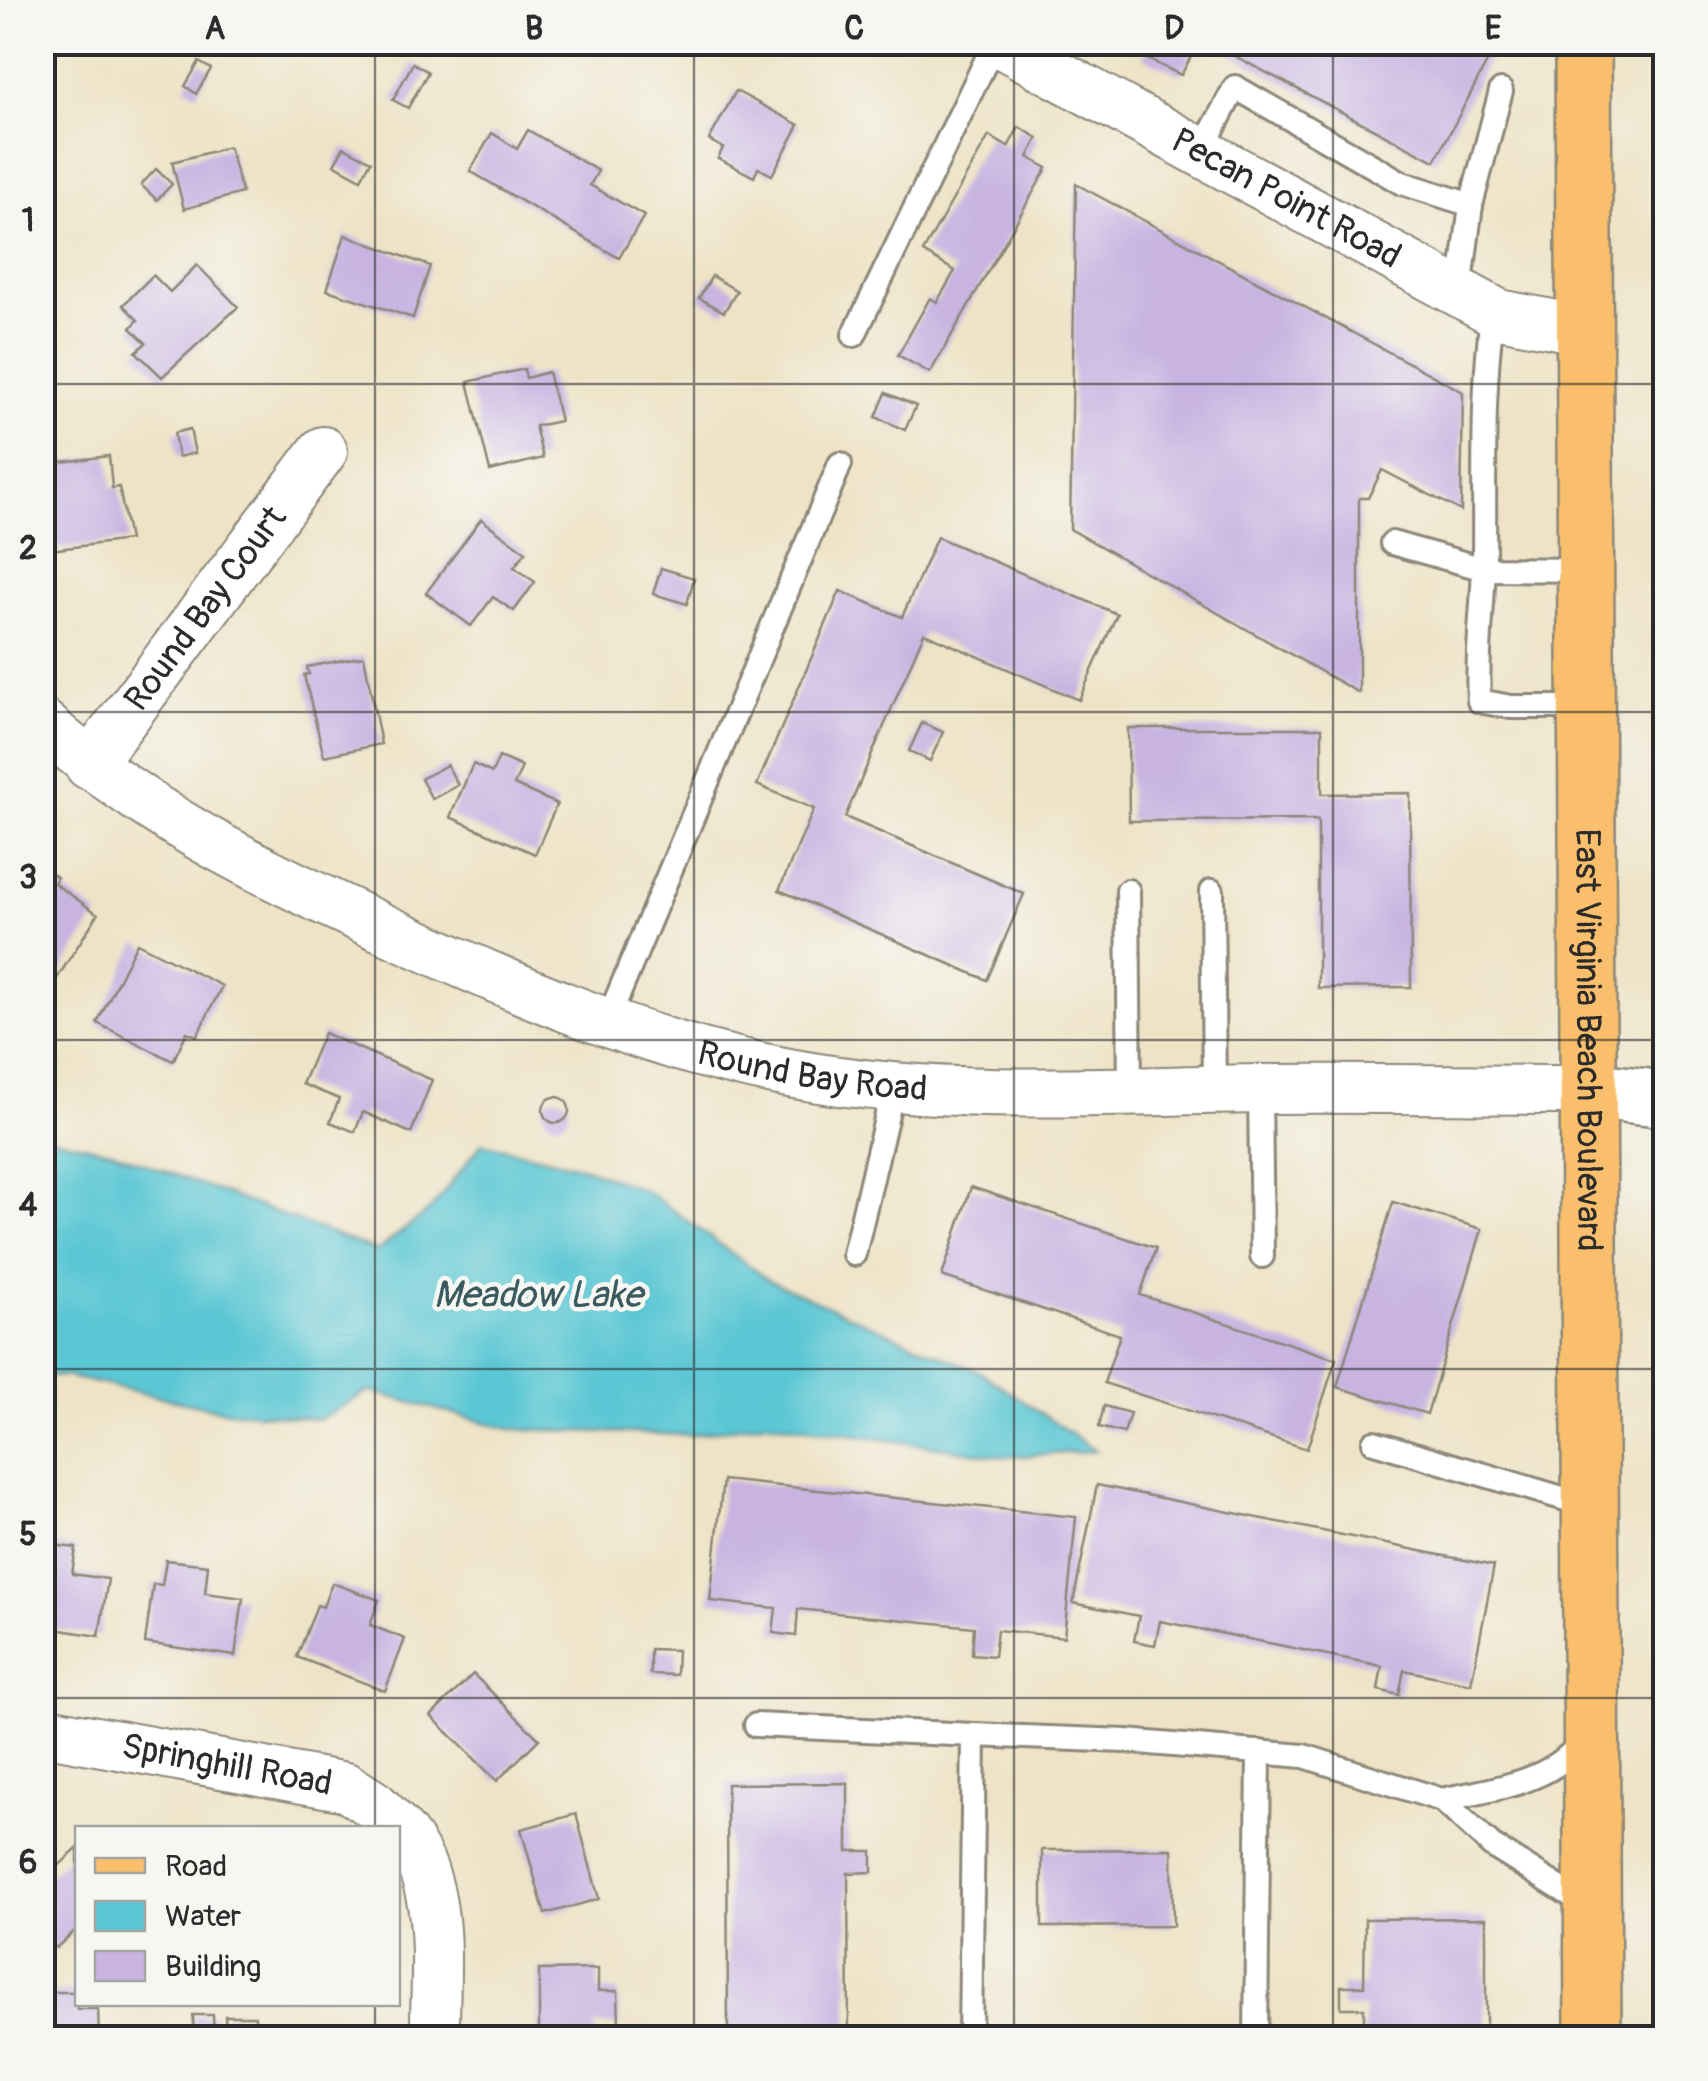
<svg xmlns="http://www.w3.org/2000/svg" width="1708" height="2081" viewBox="0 0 1708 2081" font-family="Pangolin,sans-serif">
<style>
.water{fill:#5bc7d4;stroke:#437980;stroke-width:2.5}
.building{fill:#c8b3e1}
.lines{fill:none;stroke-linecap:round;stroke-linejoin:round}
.service-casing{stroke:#8c8778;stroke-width:28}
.minor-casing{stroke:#8c8778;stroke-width:52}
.tertiary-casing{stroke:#8c8778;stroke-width:60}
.primary-casing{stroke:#8c8778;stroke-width:60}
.service{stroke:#fff;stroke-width:22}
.minor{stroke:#fff;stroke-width:48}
.tertiary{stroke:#fff;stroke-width:55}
.primary{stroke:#f9bf6c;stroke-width:55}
.grid{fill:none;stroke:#2b2b2b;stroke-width:2.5;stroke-opacity:0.55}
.labels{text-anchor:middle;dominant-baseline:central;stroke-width:9;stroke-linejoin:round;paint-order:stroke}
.street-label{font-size:35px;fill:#2b2b2b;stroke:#f6f6f2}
.water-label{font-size:38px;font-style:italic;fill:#395a5e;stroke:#f6f6f2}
.neatline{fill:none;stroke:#2b2b2b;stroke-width:4}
.grid-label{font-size:32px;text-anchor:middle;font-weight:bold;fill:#2b2b2b}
</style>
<rect width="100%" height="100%" fill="#f6f6f2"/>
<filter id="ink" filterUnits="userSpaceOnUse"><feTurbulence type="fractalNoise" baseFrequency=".01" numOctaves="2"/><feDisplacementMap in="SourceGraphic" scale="20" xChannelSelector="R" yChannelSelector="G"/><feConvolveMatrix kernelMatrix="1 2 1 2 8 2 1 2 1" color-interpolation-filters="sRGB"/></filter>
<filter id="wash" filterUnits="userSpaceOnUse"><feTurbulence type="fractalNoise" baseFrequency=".0048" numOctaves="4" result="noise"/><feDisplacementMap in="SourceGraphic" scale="40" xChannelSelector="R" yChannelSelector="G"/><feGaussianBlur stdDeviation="2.25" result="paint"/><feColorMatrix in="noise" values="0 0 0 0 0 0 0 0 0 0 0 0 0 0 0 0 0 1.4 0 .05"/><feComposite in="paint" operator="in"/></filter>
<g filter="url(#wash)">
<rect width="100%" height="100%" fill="#eee3c6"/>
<polygon class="water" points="43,1136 111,1151 377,1251 431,1209 482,1143 580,1166 648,1192 768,1280 982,1373 1096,1451 1006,1457 767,1422 691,1435 510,1429 369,1391 320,1419 221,1410 65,1376 43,1377"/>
<g id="blocks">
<g class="building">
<polygon points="1150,42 1199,42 1181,75 1143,57"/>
<polygon points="1208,42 1477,42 1493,51 1435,161"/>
<polygon points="199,62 211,69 196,94 185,86"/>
<polygon points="413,63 428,72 408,108 393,100"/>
<polygon points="736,91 799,125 772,175 758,168 754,177 718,158 723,148 709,140"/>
<polygon points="1019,127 1038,138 1028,157 1047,168 930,373 898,355 930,298 937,302 955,271 923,252 989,136 1008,147"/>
<polygon points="528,130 598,171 590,185 644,216 619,258 470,171 492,133 517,149"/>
<polygon points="229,147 242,193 184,209 172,162"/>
<polygon points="344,147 371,161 361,179 334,164"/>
<polygon points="156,169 172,184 157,200 141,185"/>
<polygon points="1076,184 1463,392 1461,511 1382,470 1368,498 1359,498 1359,693 1070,529"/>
<polygon points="345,235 430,266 413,318 327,290"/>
<polygon points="197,265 238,307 162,377 136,352 146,343 131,328 138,320 123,305 153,275 170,292"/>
<polygon points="712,276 737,291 724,312 699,298"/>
<polygon points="524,369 526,378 548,372 560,421 535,426 543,458 490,471 468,382"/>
<polygon points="886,393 916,406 905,430 876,417"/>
<polygon points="190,429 195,453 178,457 174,433"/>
<polygon points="109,456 112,488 119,487 129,540 42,551 42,494 49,493 45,464"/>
<polygon points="481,519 526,552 514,567 535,582 514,611 493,597 471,626 426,593"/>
<polygon points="937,537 1117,614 1079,700 924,633 845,817 1024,894 987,980 779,890 814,809 757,785 840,591 902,617"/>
<polygon points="661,568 694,578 687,604 653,594"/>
<polygon points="364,656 381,744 324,756 304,675 309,674 307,667"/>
<polygon points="922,723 943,732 930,761 909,751"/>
<polygon points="1128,728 1322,728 1322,794 1410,793 1411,987 1318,988 1318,820 1129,821"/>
<polygon points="499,757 522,767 514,785 557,804 535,854 450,817 473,764 492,773"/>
<polygon points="447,765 458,785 432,799 421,779"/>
<polygon points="45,868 57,877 54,883 98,914 49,991 42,987"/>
<polygon points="137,943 222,986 197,1036 187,1032 173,1061 97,1023"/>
<polygon points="324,1033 432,1080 411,1133 363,1112 355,1132 330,1122 339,1099 302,1084"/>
<circle cx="556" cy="1110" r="13"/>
<polygon points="971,1187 1156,1248 1140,1295 1336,1359 1307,1449 1104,1383 1120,1335 942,1276"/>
<polygon points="1393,1202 1482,1229 1427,1414 1337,1387"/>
<polygon points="1104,1406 1130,1413 1124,1433 1099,1427"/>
<polygon points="723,1480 1076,1517 1064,1637 997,1630 994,1656 972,1654 974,1627 798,1609 796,1636 773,1633 776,1608 710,1601"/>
<polygon points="1097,1485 1494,1566 1471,1684 1404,1670 1399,1695 1378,1690 1382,1666 1160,1621 1155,1645 1134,1641 1139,1616 1073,1603"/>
<polygon points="45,1544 76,1548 72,1574 108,1579 99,1636 42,1627"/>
<polygon points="166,1560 208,1565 205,1593 243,1598 235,1656 145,1643 153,1584 162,1585"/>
<polygon points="332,1583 379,1600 370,1625 405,1639 385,1691 297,1657 317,1605 323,1607"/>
<polygon points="650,1649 677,1650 676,1675 650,1674"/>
<polygon points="473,1674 539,1739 497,1781 431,1716"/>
<polygon points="848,1783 848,1851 872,1851 872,1872 848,1873 849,2038 728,2038 727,1784"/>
<polygon points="576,1814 599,1899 545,1914 521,1829"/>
<polygon points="78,1848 78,1928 56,1948 42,1933 42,1881"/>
<polygon points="1172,1849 1173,1926 1042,1927 1042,1850"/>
<polygon points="1486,1918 1486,2038 1364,2038 1364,2008 1341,2008 1341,1986 1364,1986 1365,1919"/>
<polygon points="598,1969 598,1991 618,1991 619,2025 595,2025 595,2038 539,2038 539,1970"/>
<polygon points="42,1992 77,1992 77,2009 98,2009 99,2038 42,2038"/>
<polygon points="193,2015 213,2015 214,2038 194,2038"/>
<polygon points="225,2016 255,2016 255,2038 226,2038"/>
</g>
</g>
</g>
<g filter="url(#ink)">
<use href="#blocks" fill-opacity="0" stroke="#8c8778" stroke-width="2.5"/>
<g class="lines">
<defs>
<g id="service">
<polyline points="1201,152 1235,87 1402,183 1471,205 1501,91"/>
<polyline points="1460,291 1471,205"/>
<path d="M1493 310C1481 394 1485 478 1484 563 1483 610 1476 654 1479 701L1511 707H1587"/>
<polyline points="854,335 995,42"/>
<polyline points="1392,543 1484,569 1585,570"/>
<polyline points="1128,891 1130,1092"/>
<polyline points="1212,891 1214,1090"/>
<polyline points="607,1022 840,464"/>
<polyline points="1260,1089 1262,1256"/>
<polyline points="854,1254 894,1085"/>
<polyline points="1374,1442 1589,1506"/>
<polyline points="756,1725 974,1735"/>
<path d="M1442 1800C1495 1788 1552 1784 1585 1737"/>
<polyline points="970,2038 974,1735 1126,1741 1304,1756 1442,1800 1492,1846 1590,1907"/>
<polyline points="1256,2038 1259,1752"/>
</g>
<g id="minor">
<path id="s1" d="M998 42 1499 314 1584 330"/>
<path id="s2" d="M42 723C142 813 249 866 370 922 498 981 630 1041 769 1069 928 1103 1099 1091 1260 1089 1370 1088 1479 1090 1588 1090"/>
<path id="s3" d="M89 765 323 451"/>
<path id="s4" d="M42 1731 346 1787 374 1805 397 1828"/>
<path d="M398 1829C448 1881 434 1972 435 2038"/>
</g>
<polyline id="tertiary" points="1588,1090 1666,1099"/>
<g id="primary">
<path id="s5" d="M1583 42 1593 2038"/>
</g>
</defs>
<use href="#service" class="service-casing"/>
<use href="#minor" class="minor-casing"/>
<use href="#tertiary" class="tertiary-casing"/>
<use href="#primary" class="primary-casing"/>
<use href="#service" class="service"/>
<use href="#minor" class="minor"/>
<use href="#tertiary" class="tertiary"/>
<use href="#primary" class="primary"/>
</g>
</g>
<path class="grid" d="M375 42V1828M694 42V2038M1014 42V2038M1333 42V2038M42 384H1666M42 712H1666M42 1040H1666M42 1369H1666M42 1698H1666M375 2004V2038"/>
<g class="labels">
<g class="street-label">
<text stroke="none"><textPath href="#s1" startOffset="328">Pecan Point Road</textPath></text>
<text stroke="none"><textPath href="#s3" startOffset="195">Round Bay Court</textPath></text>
<text stroke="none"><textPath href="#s5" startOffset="998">East Virginia Beach Boulevard</textPath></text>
<text stroke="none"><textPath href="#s2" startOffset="855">Round Bay Road</textPath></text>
<text stroke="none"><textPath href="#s4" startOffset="188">Springhill Road</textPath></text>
</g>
<g class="water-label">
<text x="538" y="1295">Meadow Lake</text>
</g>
</g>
<rect width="1708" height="2081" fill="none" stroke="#f6f6f2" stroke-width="110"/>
<rect x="75" y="1826" width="325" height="180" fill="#f6f6f2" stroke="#a5a5a2" stroke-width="2.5"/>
<rect x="95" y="1858" width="50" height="15" fill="#f9bf6c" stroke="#a5a5a2" stroke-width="2.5"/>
<text x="165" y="1876" font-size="30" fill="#2b2b2b">Road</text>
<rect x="95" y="1901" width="50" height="30" fill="#5bc7d4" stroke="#a5a5a2" stroke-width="2.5"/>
<text x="165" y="1926" font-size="30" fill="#2b2b2b">Water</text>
<rect x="95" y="1951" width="50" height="30" fill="#c8b3e1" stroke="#a5a5a2" stroke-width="2.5"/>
<text x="165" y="1976" font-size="30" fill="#2b2b2b">Building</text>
<rect x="55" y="55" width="1598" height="1971" class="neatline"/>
<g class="grid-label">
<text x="215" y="39">A</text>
<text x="534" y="39">B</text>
<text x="854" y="39">C</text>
<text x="1174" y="39">D</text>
<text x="1493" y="39">E</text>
<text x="28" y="231">1</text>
<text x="28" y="559">2</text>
<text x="28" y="888">3</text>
<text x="28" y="1216">4</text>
<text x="28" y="1545">5</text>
<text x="28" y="1873">6</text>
</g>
</svg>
